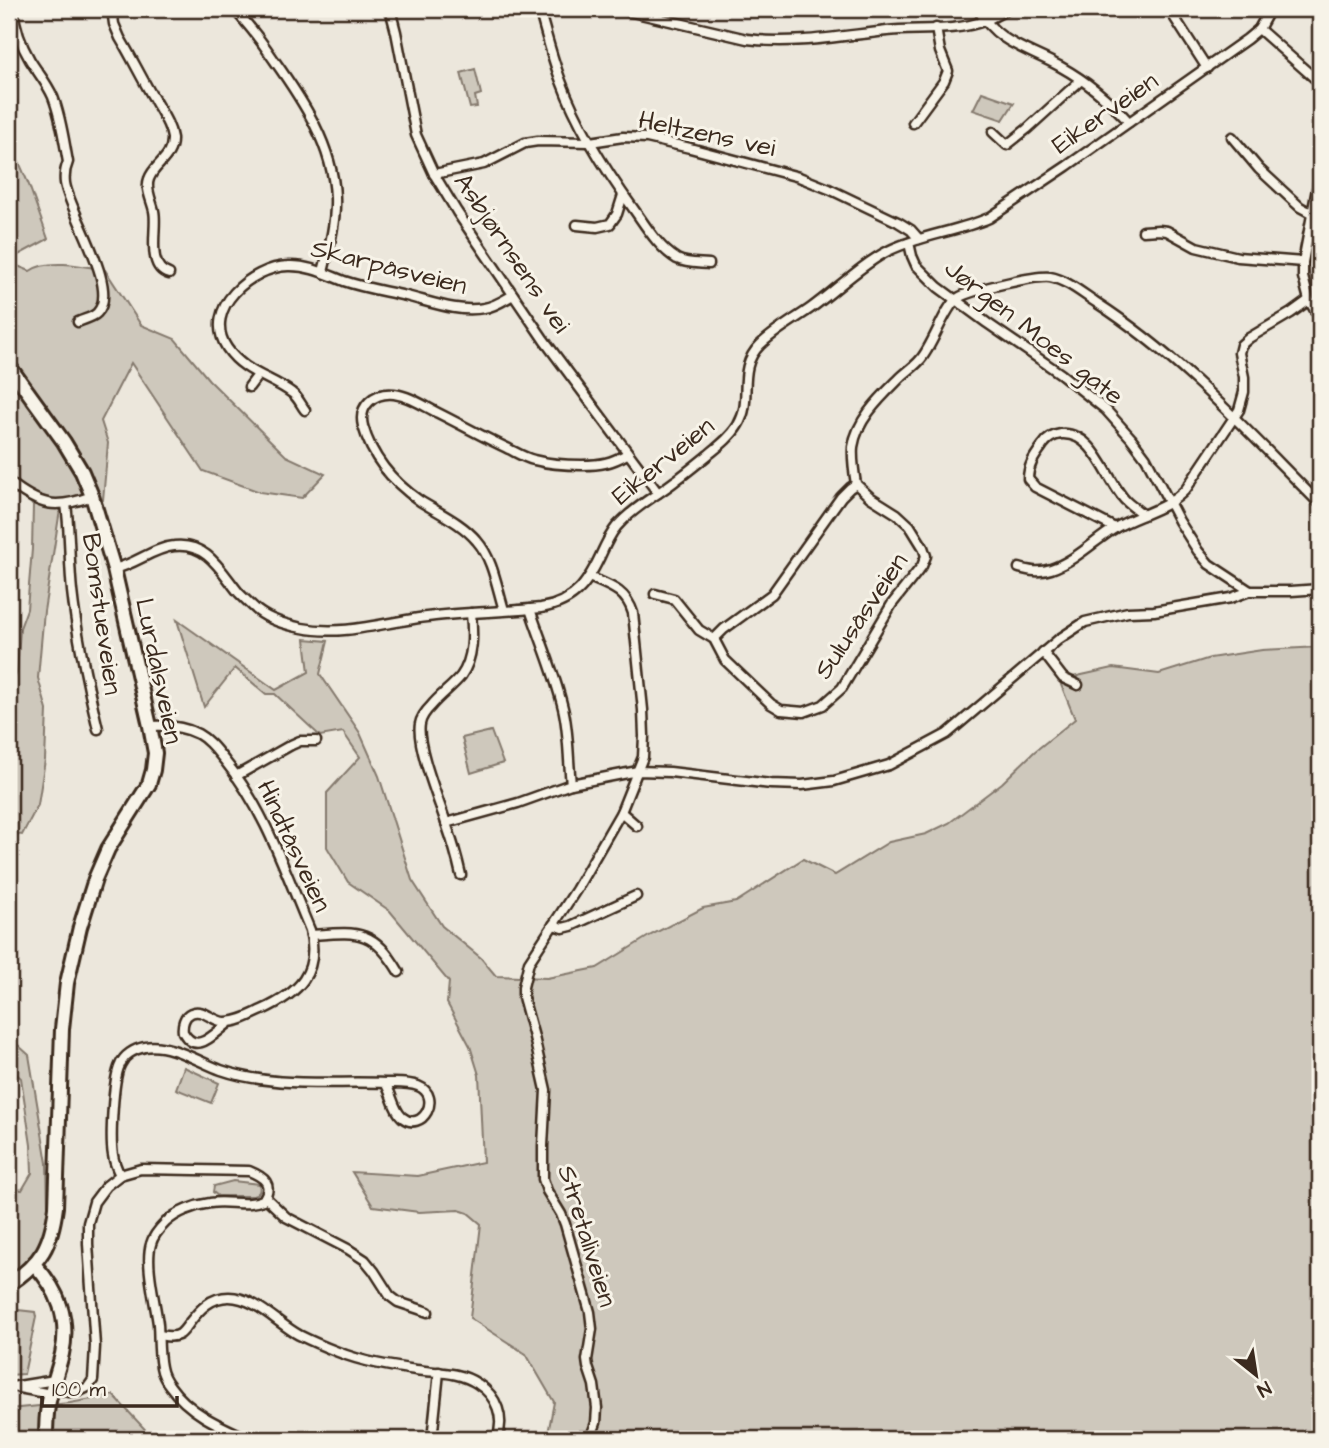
<svg xmlns="http://www.w3.org/2000/svg" width="1329" height="1448" viewBox="0 0 1329 1448" font-family="'Architects Daughter',sans-serif">
<style>
.green{fill:#cec8bc;stroke:#84796d;stroke-width:2}
.lines{fill:none;stroke-linecap:round;stroke-linejoin:round}
.minor-casing{stroke:#3b2a1e;stroke-width:13}
.secondary-casing{stroke:#3b2a1e;stroke-width:18}
.minor{stroke:#f7f3e8;stroke-width:8}
.secondary{stroke:#f7f3e8;stroke-width:12}
.labels{text-anchor:middle;dominant-baseline:central;stroke-width:6;stroke-linejoin:round;paint-order:stroke}
.street-label{font-size:26px;fill:#3b2a1e;stroke:#f7f3e8}
</style>
<rect width="100%" height="100%" fill="#ece7dc"/>
<filter id="ink" filterUnits="userSpaceOnUse"><feTurbulence type="fractalNoise" baseFrequency=".0143" numOctaves="2"/><feDisplacementMap in="SourceGraphic" scale="14" xChannelSelector="R" yChannelSelector="G"/><feConvolveMatrix kernelMatrix="1 2 1 2 8 2 1 2 1" color-interpolation-filters="sRGB"/></filter>
<g filter="url(#ink)">
<g class="green">
<polygon points="475,69 481,94 475,96 477,107 470,108 461,73"/>
<polygon points="9,81 17,102 13,135 16,155 29,185 48,239 9,260"/>
<polygon points="982,92 1014,103 1003,120 973,110"/>
<polygon points="1320,215 1320,305 1315,295 1308,266"/>
<path d="M15 265 30 271C47 258 84 266 105 270L141 325 175 339 209 380 286 456 325 474 302 498 260 492 203 471 131 363 101 421 108 443 103 500 60 510 44 611 38 678 47 710 45 760 38 805 22 835 9 833V686L17 673 20 628 27 609 32 549 33 506 9 476V266Z"/>
<polygon points="177,620 276,690 309,672 305,639 328,641 320,674 360,733 379,776 412,880 442,926 481,958 496,976 547,978 597,968 649,936 703,908 736,902 803,859 835,875 889,842 926,834 949,823 1002,783 1034,752 1075,719 1061,685 1073,677 1113,668 1159,674 1210,658 1262,650 1320,647 1320,1439 635,1439 632,1435 610,1439 547,1439 554,1402 526,1354 470,1318 481,1224 468,1213 459,1210 419,1212 373,1206 352,1172 418,1176 483,1162 479,1075 470,1046 447,1003 449,982 390,911 348,882 327,847 327,793 360,757 343,732 320,736 275,694 266,694 235,668 204,707"/>
<polygon points="491,731 503,763 471,773 462,738"/>
<polygon points="9,1037 29,1055 47,1163 49,1249 9,1276 9,1187 22,1190 32,1173 31,1145 21,1078 9,1068"/>
<polygon points="184,1067 219,1083 211,1103 176,1089"/>
<path d="M233 1181 259 1184C261 1191 259 1194 253 1196H218L213 1192 214 1186Z"/>
<polygon points="9,1309 35,1312 36,1317 24,1374 9,1375"/>
<polygon points="113,1395 154,1439 9,1439 9,1409 70,1403"/>
</g>
<g class="lines">
<defs>
<g id="minor">
<path d="M13 9C15 27 21 45 30 60 38 73 47 83 53 97 61 117 64 141 68 162 65 169 64 175 65 183 69 212 121 289 97 313 92 318 84 319 78 322"/>
<path d="M112 9 114 24 120 38C132 58 142 79 154 99 161 112 170 124 172 138 173 158 154 164 149 179 145 189 152 201 154 211 158 228 145 267 169 274"/>
<path d="M234 9C249 25 262 42 274 60 303 101 333 146 335 197 336 223 329 248 323 272"/>
<polyline points="390,9 396,32 416,135 434,174 457,212 544,340 658,493"/>
<path d="M539 9C546 33 552 58 561 81 578 127 606 171 635 211 647 228 659 248 677 259 687 264 698 263 709 264"/>
<path d="M619 9 747 39C794 45 840 36 887 31 917 28 955 32 984 21 992 18 1000 13 1008 9"/>
<path d="M978 9C997 44 1029 49 1061 67 1086 81 1110 101 1129 122"/>
<polyline points="1169,9 1207,68"/>
<polyline points="1259,29 1320,83"/>
<polyline points="913,123 944,81 948,71 940,51 936,28"/>
<polyline points="993,132 1007,145 1027,129 1081,80"/>
<polyline points="1232,137 1259,169 1300,207 1313,214"/>
<polyline points="1320,173 1303,262 1303,277 1309,300 1320,319"/>
<polyline points="434,174 484,164 525,143 538,141 590,142 623,137 647,138 690,148 799,177 829,189 898,222 911,230 919,239"/>
<polyline points="577,225 597,227 610,224 617,214 623,195"/>
<polyline points="1143,231 1159,230 1167,231 1196,247 1238,257 1303,262"/>
<polyline points="909,243 912,256 916,265 938,287 987,323 1061,374 1106,410 1131,438 1146,458 1179,521 1198,551 1209,564 1250,591 1291,591 1320,589"/>
<polyline points="249,387 258,375"/>
<path d="M305 410C301 405 298 397 292 393 271 377 244 373 227 348 201 309 252 267 288 266 308 265 326 274 344 281 364 288 385 291 406 296 431 302 459 313 484 308 494 307 504 300 513 295"/>
<path d="M9 482C40 506 55 510 92 496"/>
<path d="M856 484C854 472 852 459 853 447 857 419 881 397 900 378 906 372 914 367 920 360 933 346 945 306 958 298 970 290 1037 275 1050 277 1067 280 1083 294 1097 303 1182 358 1249 433 1320 504"/>
<path d="M66 504C70 533 69 562 72 591 77 638 87 683 98 729"/>
<path d="M1115 528 1035 487 1028 479C1028 465 1035 456 1043 445 1047 439 1053 435 1061 434 1095 431 1107 482 1126 501 1131 506 1138 510 1143 515"/>
<path d="M1019 568C1030 571 1039 573 1051 569 1075 561 1094 541 1115 528 1139 514 1167 510 1186 489L1239 410 1244 392V377L1239 353 1241 345 1249 338 1291 313 1309 300"/>
<path d="M114 569C136 564 153 548 174 546 207 542 221 571 239 593 245 599 252 606 258 611 271 621 287 625 302 628 346 637 392 620 435 616 470 612 506 612 541 608 577 602 589 581 603 550 608 540 612 530 620 523 636 506 657 495 675 481 686 473 697 464 708 455 719 446 731 437 738 425 754 399 735 370 760 345 774 331 794 320 811 308 835 291 862 264 888 251 920 235 956 232 989 218L1067 166 1247 39 1259 29 1270 9"/>
<path d="M589 577C610 586 626 590 633 613L643 710 644 736 643 757 621 812 576 890 529 962 523 987V997L534 1037 546 1090 543 1146V1179L547 1191 561 1214 565 1224 590 1312 592 1329 587 1360 588 1367 594 1385 597 1408 596 1423 590 1439"/>
<polyline points="655,594 674,599 699,630 714,639 725,660 771,704 781,710 804,712 823,705 842,688 892,604 922,566 926,556 923,547 910,526 897,514 870,497 856,484"/>
<path d="M530 609C541 642 555 674 563 708 569 732 568 758 571 784"/>
<path d="M504 610C497 588 493 559 477 541 462 523 439 513 420 501 394 483 372 458 363 426 358 406 374 392 394 394 410 396 424 406 438 413 462 425 485 438 509 449 517 453 525 458 534 460 549 464 566 465 582 465 601 465 611 463 627 454"/>
<polyline points="714,639 724,629 772,594 841,497 850,488 856,484"/>
<polyline points="1043,652 1063,678 1078,685"/>
<path d="M150 726C166 725 183 726 198 734 209 740 217 751 225 761 265 810 285 871 310 930 320 973 299 993 262 1010 251 1015 239 1022 226 1022 214 1023 203 1007 191 1013 184 1016 182 1025 183 1032 197 1057 215 1032 230 1022"/>
<polyline points="236,776 291,745 300,741 316,741"/>
<polyline points="621,812 637,826"/>
<polyline points="446,823 518,803 571,784 638,771 670,772 771,784 802,785 834,781 889,765 947,734 1059,639 1085,622 1128,612 1154,611 1231,598 1250,591"/>
<path d="M461 875C457 857 452 840 446 823 439 801 416 745 420 724 421 718 426 711 431 706 440 695 452 687 461 676 474 658 473 634 471 613"/>
<polyline points="553,925 563,928 571,926 636,896"/>
<path d="M311 935C357 932 373 928 399 972"/>
<path d="M120 1175C117 1169 114 1163 113 1155 110 1139 113 1079 120 1065 124 1055 134 1049 145 1047 168 1042 199 1062 221 1070 273 1088 331 1081 385 1083 392 1093 393 1109 402 1117 422 1134 443 1096 418 1086 408 1082 396 1083 385 1083"/>
<polyline points="265,1197 286,1217 348,1249 365,1260 374,1271 390,1296 398,1302 428,1312"/>
<path d="M159 1335C165 1336 174 1338 180 1334 184 1331 187 1326 190 1322 200 1309 211 1297 229 1297 255 1297 277 1323 299 1335 311 1341 325 1347 338 1352 363 1362 389 1366 416 1370 437 1373 459 1371 478 1384 497 1396 505 1418 497 1439"/>
<polyline points="12,1387 55,1380"/>
<polyline points="19,1388 51,1394"/>
<path d="M53 1388 69 1392 80 1391 88 1387 93 1380 95 1346 88 1244V1223L94 1202 106 1186 120 1175 141 1169 249 1171C264 1177 274 1184 263 1200 246 1207 228 1200 210 1203 195 1205 177 1212 166 1222 160 1228 153 1236 151 1244 145 1264 155 1301 158 1324 159 1338 158 1352 161 1367 162 1373 166 1381 170 1386 189 1413 220 1426 249 1439"/>
<polyline points="435,1439 433,1430 439,1372"/>
</g>
<g id="secondary">
<path d="M9 366 64 442 82 472 92 496 114 569 150 726 155 753 153 770 149 784 108 849 95 879 80 927 67 983 62 1029 56 1207C51 1245 42 1262 9 1284"/>
<path d="M34 1264C58 1290 70 1318 62 1354 58 1371 51 1389 48 1406 46 1417 46 1428 46 1439"/>
</g>
</defs>
<use href="#minor" class="minor-casing"/>
<use href="#secondary" class="secondary-casing"/>
<use href="#minor" class="minor"/>
<use href="#secondary" class="secondary"/>
</g>
</g>
<g class="labels">
<g class="street-label">
<text transform="translate(1105 113) rotate(-35)">Eikerveien</text>
<text transform="translate(707 134) rotate(12)">Heltzens vei</text>
<text transform="translate(512 253) rotate(56)">Asbjørnsens vei</text>
<text transform="translate(389 267) rotate(14)">Skarpåsveien</text>
<text transform="translate(1034 332) rotate(38)">Jørgen Moes gate</text>
<text transform="translate(663 461) rotate(-39)">Eikerveien</text>
<text transform="translate(102 614) rotate(82)">Bomstueveien</text>
<text transform="translate(861 616) rotate(-56)">Sulusåsveien</text>
<text transform="translate(159 671) rotate(78)">Lurdalsveien</text>
<text transform="translate(294 846) rotate(65)">Hindtåsveien</text>
<text transform="translate(587 1236) rotate(73)">Stretaliveien</text>
</g>
</g>
<rect width="1329" height="1448" fill="none" stroke="#f7f3e8" stroke-width="35"/>
<rect x="18" y="18" width="1294" height="1413" fill="none" stroke="#3b2a1e" stroke-width="2.5" filter="url(#ink)"/>
<g transform="translate(1256 1375) rotate(150)" stroke="#f7f3e8" stroke-width="5" paint-order="stroke">
<path d="M0-5L12 26L0 18L-12 26Z" fill="#3b2a1e"/>
<text y="-10" font-size="19" font-weight="bold" text-anchor="middle" fill="#3b2a1e">N</text>
</g>
<path d="M42 1396v10h135v-10" fill="none" stroke="#3b2a1e" stroke-width="3.5"/>
<text x="52" y="1396" font-size="21" fill="#3b2a1e" stroke="#f7f3e8" stroke-width="5" paint-order="stroke">100 m</text>
</svg>
